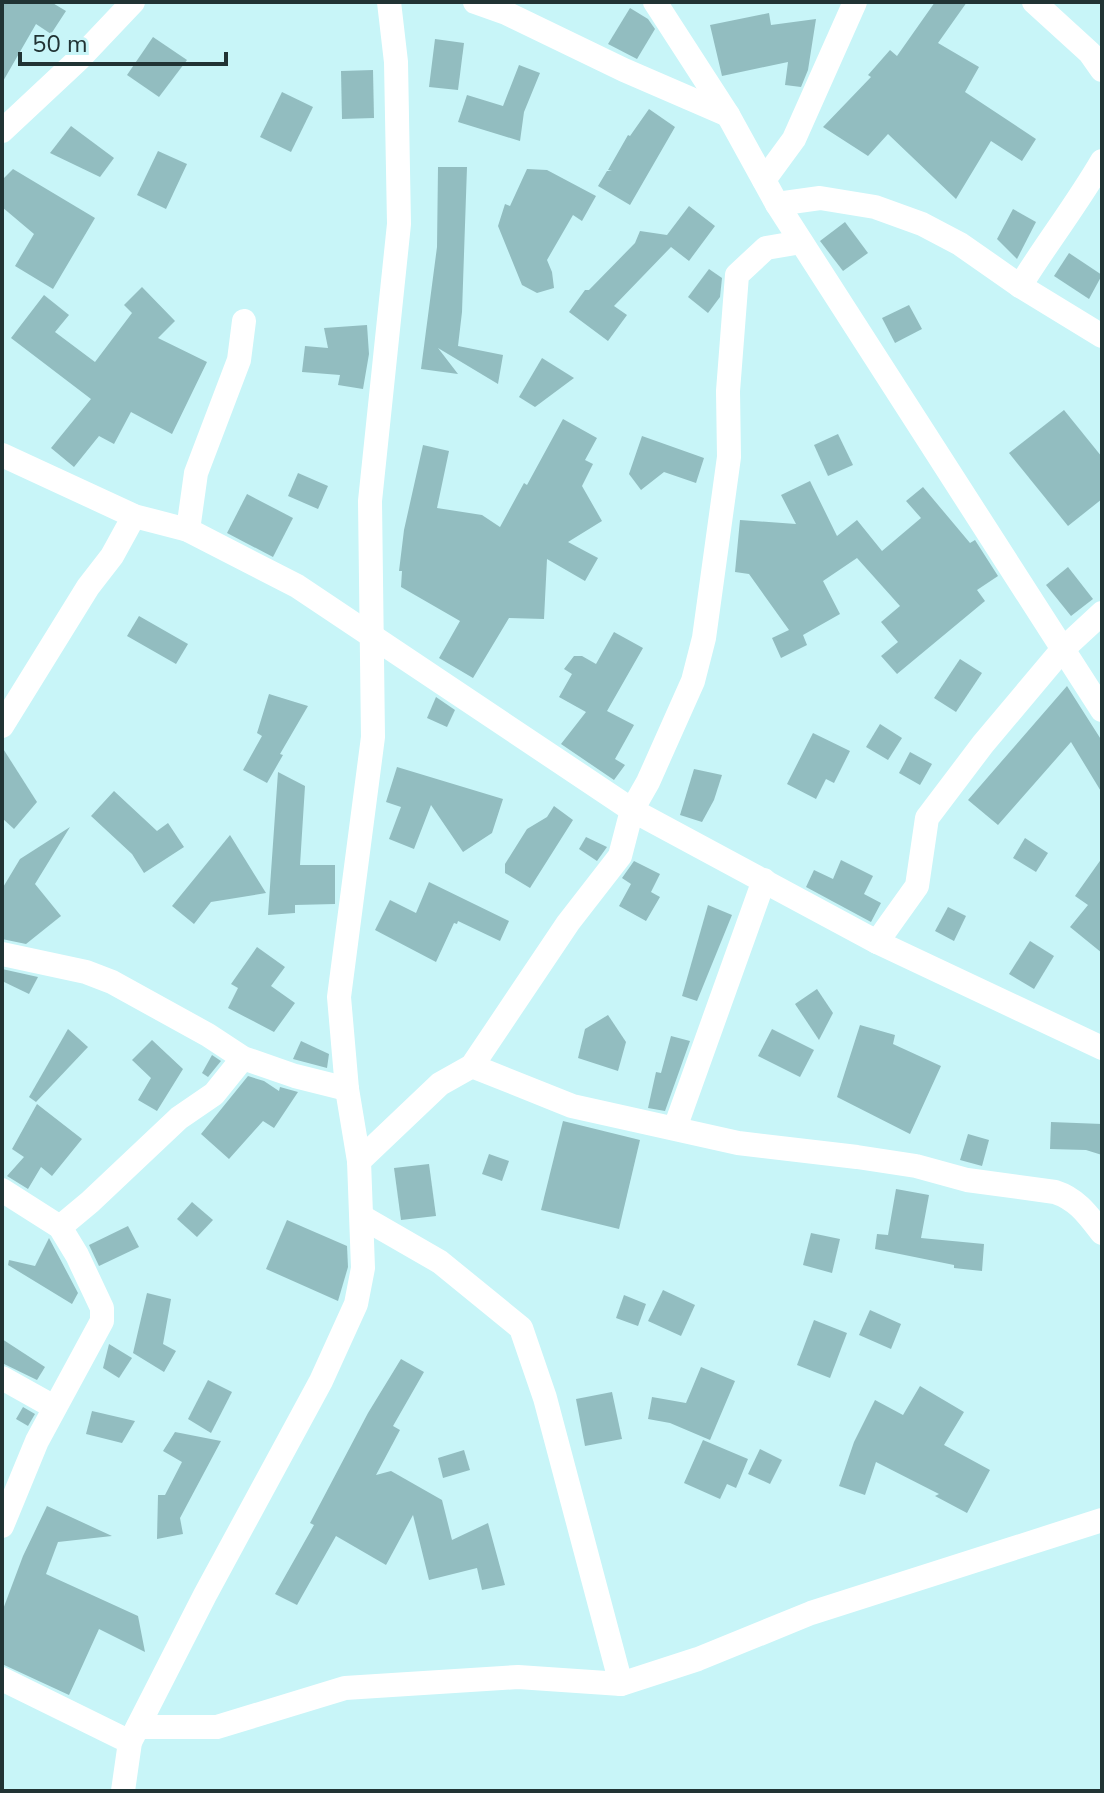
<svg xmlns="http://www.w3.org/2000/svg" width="1104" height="1793" viewBox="0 0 1104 1793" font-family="'Nunito Sans',sans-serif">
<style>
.building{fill:#92bdc0}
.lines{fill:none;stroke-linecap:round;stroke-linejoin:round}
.street{stroke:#fff;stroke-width:24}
</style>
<rect width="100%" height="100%" fill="#c8f5f8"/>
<g class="building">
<polygon points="2,2 51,2 66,11 51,34 36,24 2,83"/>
<polygon points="935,2 967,2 938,43 979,67 965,92 1036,139 1022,161 991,141 956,199 888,134 868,156 823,127 871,77 868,75 890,50 897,56"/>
<polygon points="630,8 648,19 655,29 637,59 608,44"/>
<polygon points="769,13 771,25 816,19 808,70 801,87 785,85 788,62 722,76 710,25"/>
<polygon points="153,37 187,60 159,97 127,75"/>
<polygon points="435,39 464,43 458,90 429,87"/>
<polygon points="519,65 540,73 524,112 520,141 458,122 467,95 503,106"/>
<polygon points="373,70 374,118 342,119 341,71"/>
<polygon points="282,92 313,107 291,152 260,137"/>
<polygon points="649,109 675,127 630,205 598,186 607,171 612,171 608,170 628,135 630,136"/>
<polygon points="71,126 114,158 100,177 50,153"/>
<polygon points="158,151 187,164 166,209 137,195"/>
<polygon points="438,167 467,167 462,312 458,346 503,355 498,384 438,348 458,374 421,369 437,247"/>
<polygon points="13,169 95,218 53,289 15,266 34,234 2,207 2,180"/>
<polygon points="527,169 547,170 596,196 582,221 573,215 547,260 552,272 554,288 537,293 522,285 498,226 505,204 510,206"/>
<polygon points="689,206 715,226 689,261 671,247 614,306 627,315 608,341 569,312 585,290 589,290 635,243 640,231 667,235"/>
<polygon points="1013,209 1036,222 1017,259 997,239"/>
<polygon points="845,222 868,253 843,271 820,241"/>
<polygon points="1069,253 1102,275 1089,299 1054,276"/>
<polygon points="709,269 722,278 720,297 708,313 688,297"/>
<polygon points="142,287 175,321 158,338 207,362 172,434 131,412 114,444 99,436 74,467 51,448 91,399 11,338 44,295 69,315 55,332 95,362 132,313 124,305"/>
<polygon points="909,305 922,329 895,343 882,318"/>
<polygon points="367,325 369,354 363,389 338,385 340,375 302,372 305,346 328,348 324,328"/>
<polygon points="542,358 574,378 535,407 519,397"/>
<polygon points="1064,410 1102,457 1102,499 1068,526 1009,453"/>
<polygon points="563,419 597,438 585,460 593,464 582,486 602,521 568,542 598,558 585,581 547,559 544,619 509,618 473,678 439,658 460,621 401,587 402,571 399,571 404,530 423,445 449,451 437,508 482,515 500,527 524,483 527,485"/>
<polygon points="838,434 853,465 828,476 814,445"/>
<polygon points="642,436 704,458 696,483 664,472 641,490 629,474"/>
<polygon points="298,473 328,486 318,509 288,496"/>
<polygon points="810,481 837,536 857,520 882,551 921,518 906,501 923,487 970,543 975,540 998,576 977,590 985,601 897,674 881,656 898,642 881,622 900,606 857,558 823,581 840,614 803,635 807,645 781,658 772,638 789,630 749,574 735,572 740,520 796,524 781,495"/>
<polygon points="247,494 293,518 273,557 227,533"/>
<polygon points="1068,567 1093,599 1071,616 1046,585"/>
<polygon points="139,616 188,644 176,664 127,636"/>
<polygon points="614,632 643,648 607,711 634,725 615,759 625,765 614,780 561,744 586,712 559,697 572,674 564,669 574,656 582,656 596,664"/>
<polygon points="960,659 982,673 956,712 934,698"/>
<polygon points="1067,686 1102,741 1102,793 1071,742 998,825 968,800"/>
<polygon points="269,694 308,706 280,754 283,755 267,783 243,770 262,736 257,733"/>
<polygon points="436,697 455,710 447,727 427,718"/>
<polygon points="880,724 902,738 888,760 866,747"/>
<polygon points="813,733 850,751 834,783 826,779 816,799 787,784"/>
<polygon points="2,747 37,802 14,829 2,818"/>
<polygon points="910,752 932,764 920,785 899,773"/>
<polygon points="397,767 503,799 492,833 463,852 431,805 414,849 389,839 401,807 386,802"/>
<polygon points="694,769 722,775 714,800 702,822 680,815"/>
<polygon points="278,772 305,786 300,865 335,865 335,904 295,905 295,913 268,915"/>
<polygon points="114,791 157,831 168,823 184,847 144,873 132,854 91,816"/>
<polygon points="554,806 573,820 530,888 505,873 505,864 527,829 547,817"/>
<polygon points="70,827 35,884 61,916 26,944 2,939 2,889 20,859"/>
<polygon points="230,835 266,893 211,902 194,924 172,906"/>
<polygon points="586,837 607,847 597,861 579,849"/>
<polygon points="1025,838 1048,853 1036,872 1013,858"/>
<polygon points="1102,858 1102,953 1070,927 1088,905 1075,896"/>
<polygon points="841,860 873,876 864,894 881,903 871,922 806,887 814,870 833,879"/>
<polygon points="634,861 660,874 651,892 660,897 646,921 619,906 631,884 622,878"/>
<polygon points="429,882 509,921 500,941 458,921 457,924 454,923 436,962 375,930 390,900 416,913"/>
<polygon points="708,905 732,915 697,1001 682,996"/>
<polygon points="948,907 966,916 954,941 935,931"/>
<polygon points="1030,941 1054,956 1034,989 1009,974"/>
<polygon points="257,947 285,967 271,986 295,1003 274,1032 228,1008 238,988 231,984"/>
<polygon points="2,969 38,977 29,994 2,981"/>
<polygon points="817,989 833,1013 819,1040 795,1004"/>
<polygon points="608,1015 626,1042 618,1071 578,1058 585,1029"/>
<polygon points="860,1025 895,1035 893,1044 941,1066 910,1134 837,1097"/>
<polygon points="68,1029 88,1047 36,1102 29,1097"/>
<polygon points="772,1029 814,1050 800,1077 758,1056"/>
<polygon points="671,1036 690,1041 665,1111 648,1108 656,1072 661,1073"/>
<polygon points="152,1040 183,1069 157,1111 138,1100 151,1078 132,1060"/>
<polygon points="301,1041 329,1054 327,1068 293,1059"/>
<polygon points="212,1055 221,1061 208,1077 202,1073"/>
<polygon points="248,1076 264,1081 279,1091 280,1087 298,1092 274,1128 263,1121 229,1159 201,1134"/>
<polygon points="37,1104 82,1139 52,1176 41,1167 28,1189 7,1176 24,1157 12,1149"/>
<polygon points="563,1121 640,1140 619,1229 541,1210"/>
<polygon points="1051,1122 1102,1124 1102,1155 1086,1150 1050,1149"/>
<polygon points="968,1134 989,1140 982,1166 960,1160"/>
<polygon points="489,1154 509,1161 502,1181 482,1174"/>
<polygon points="429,1164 436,1216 401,1220 394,1168"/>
<polygon points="896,1189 929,1195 921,1238 984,1244 982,1271 954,1268 954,1265 875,1249 877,1234 888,1235"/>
<polygon points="192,1202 213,1220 197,1237 177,1219"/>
<polygon points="287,1220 347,1246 348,1267 338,1301 266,1269"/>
<polygon points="128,1226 139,1247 99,1266 89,1245"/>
<polygon points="811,1233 840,1239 832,1273 803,1265"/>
<polygon points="49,1238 78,1293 72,1304 8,1265 9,1260 35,1266"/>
<polygon points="663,1290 695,1305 681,1336 648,1321"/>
<polygon points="147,1293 171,1299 163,1344 176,1351 164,1372 133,1353"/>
<polygon points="624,1295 646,1304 638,1326 616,1318"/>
<polygon points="870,1310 901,1324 891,1349 859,1335"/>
<polygon points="814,1320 847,1333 830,1378 797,1365"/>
<polygon points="2,1339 45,1367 37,1380 2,1363"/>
<polygon points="109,1344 132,1358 119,1378 103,1368"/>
<polygon points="401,1359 424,1372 393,1426 400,1430 376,1475 391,1471 442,1500 452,1540 488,1523 505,1585 482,1590 477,1568 429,1580 413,1515 386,1565 336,1536 297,1605 275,1594 314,1525 310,1523 368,1413"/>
<polygon points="701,1367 735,1381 710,1440 670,1423 648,1419 652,1397 686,1403"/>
<polygon points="208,1380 232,1392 211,1433 188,1419"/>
<polygon points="920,1386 964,1412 944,1445 990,1470 967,1513 935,1496 939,1494 876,1462 865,1495 839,1486 854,1442 875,1400 903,1415"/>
<polygon points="612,1392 622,1439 585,1446 576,1399"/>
<polygon points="23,1407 35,1414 28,1426 16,1419"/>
<polygon points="92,1411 135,1421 122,1443 86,1434"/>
<polygon points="175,1432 221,1441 180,1518 183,1534 157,1539 158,1495 165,1495 182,1462 163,1451"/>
<polygon points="703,1440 748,1459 736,1488 727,1484 720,1499 684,1483"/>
<polygon points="760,1449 782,1460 770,1484 748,1474"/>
<polygon points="464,1450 470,1470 443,1478 438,1458"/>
<polygon points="47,1506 112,1536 58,1542 46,1574 138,1616 145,1652 99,1629 69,1695 2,1664 2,1612 23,1556"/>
</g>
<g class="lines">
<g class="street">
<polyline points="475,2 506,13 624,70 728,115"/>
<polyline points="655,2 728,115 777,204 1102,710"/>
<polyline points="1034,2 1090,53 1102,70"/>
<polyline points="2,131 79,59 133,2"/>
<polyline points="764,180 794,139 855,2"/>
<polyline points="777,204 820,198 875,207 922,224 960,244 1020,286 1102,336"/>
<path d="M1020 286C1046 244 1077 204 1102 161"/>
<polyline points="2,455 134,516 188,530 297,586 632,810 877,942 1102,1048"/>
<polyline points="188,530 196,473 239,360 244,321"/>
<polyline points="2,726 88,587 112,556 134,516"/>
<polyline points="877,942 917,886 927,818 983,744 1062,650 1102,613"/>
<polyline points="2,954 86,972 112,982 208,1035 243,1058 295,1076 347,1089"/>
<path d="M472 1066 572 1106 738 1143 857 1157 916 1166 967 1180 1055 1192C1077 1199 1088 1215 1102 1233"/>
<polyline points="675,1128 764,880"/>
<polyline points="359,1161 440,1084 472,1066 568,923 620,856 632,810 648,782 693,681 704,638 729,457 728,391 737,275 766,248 801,242"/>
<polyline points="2,1190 60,1227 77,1255 102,1308 102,1321 37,1441 2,1526"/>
<polyline points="362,1217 440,1262 521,1328 545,1398 621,1684"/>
<polyline points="60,1227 90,1202 179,1118 214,1094 243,1058"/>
<polyline points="2,1378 54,1407"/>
<polyline points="2,1679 130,1742"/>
<polyline points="138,1727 217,1727 345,1688 518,1677 621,1684 698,1659 811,1613 1102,1520"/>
<polyline points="123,1791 130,1742 205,1595 321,1381 356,1304 363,1268 359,1161 347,1089 339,997 373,737 370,501 399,224 396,62 389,2"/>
</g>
</g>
<rect width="1104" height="1793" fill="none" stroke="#213334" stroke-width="8"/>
<path d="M20 52v12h206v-12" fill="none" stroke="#213334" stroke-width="4"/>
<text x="32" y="52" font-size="24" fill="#213334" stroke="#c8f5f8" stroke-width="6" paint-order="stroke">50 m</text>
</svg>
